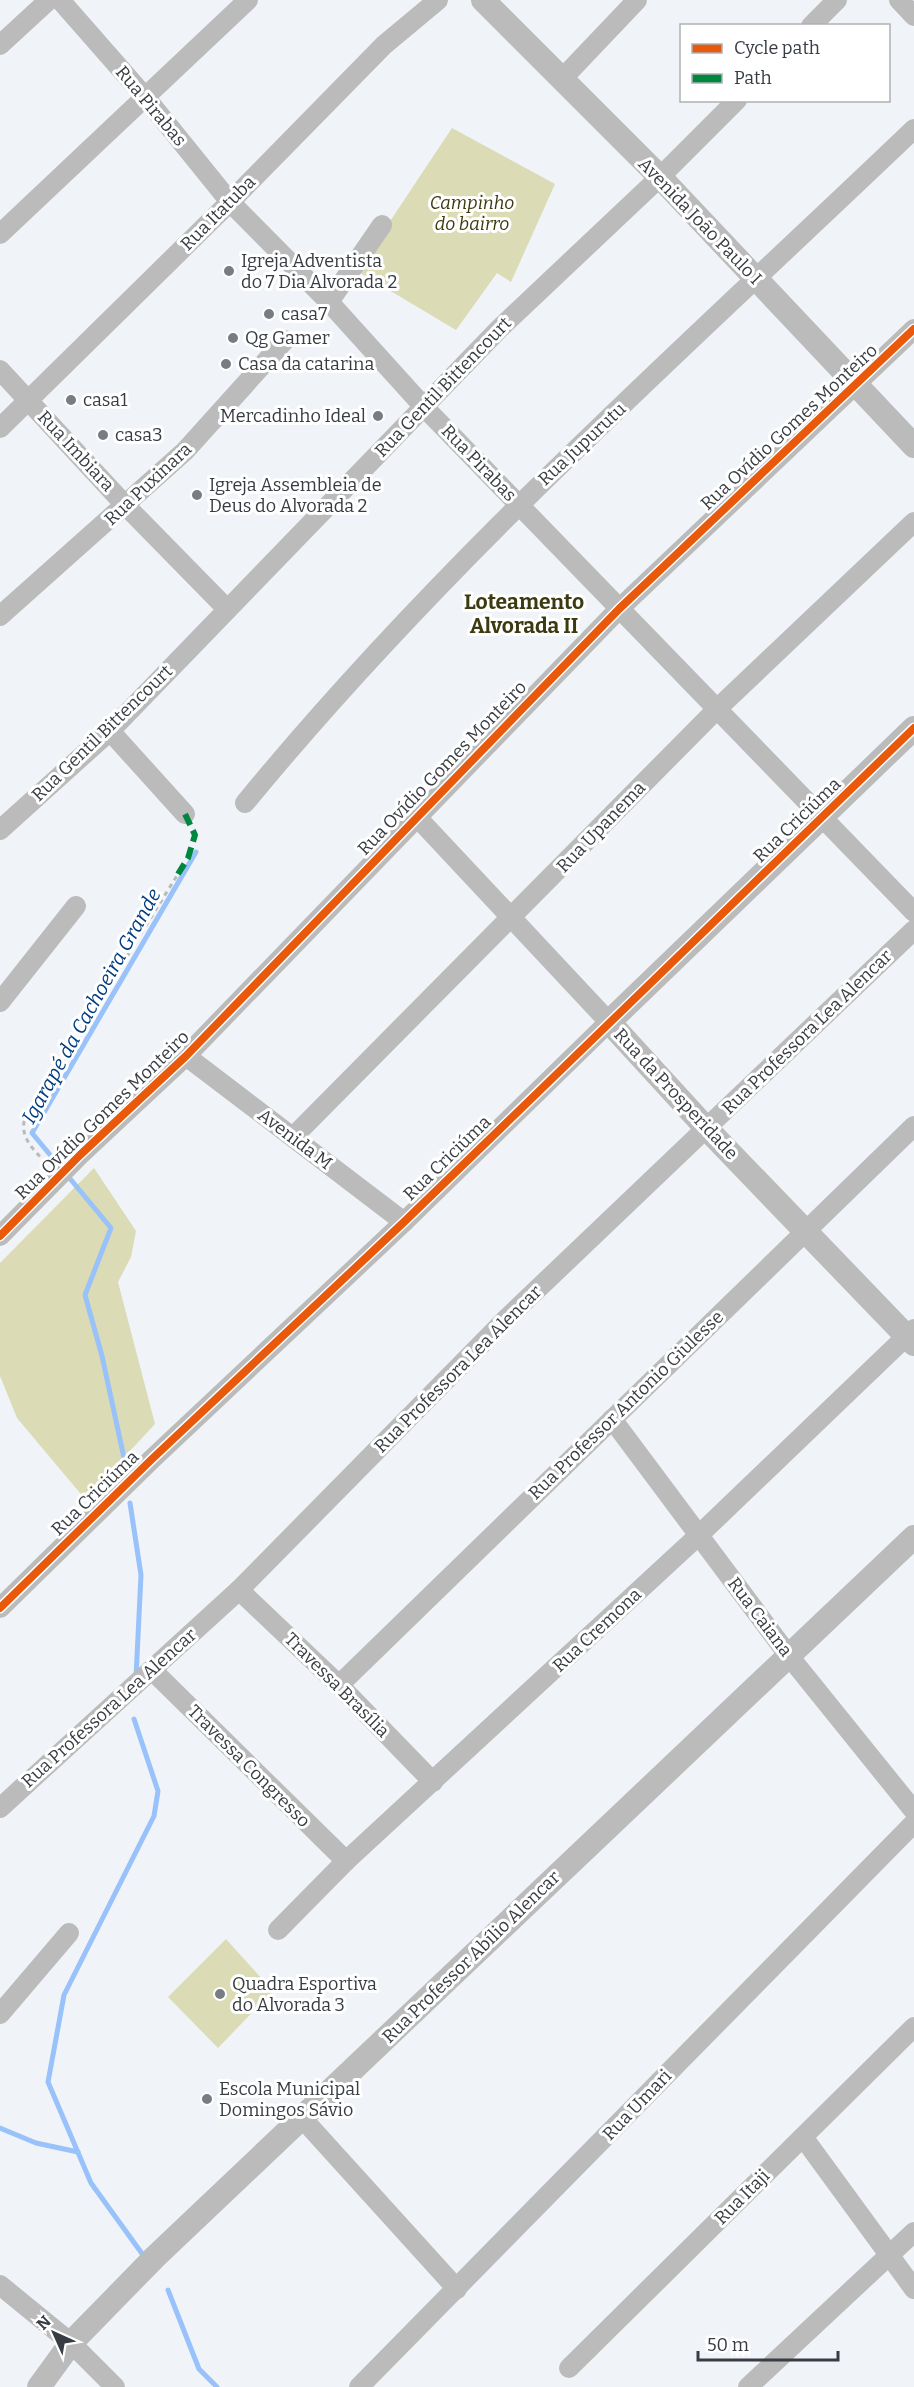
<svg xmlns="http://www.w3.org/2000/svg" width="914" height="2387" viewBox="0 0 914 2387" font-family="Bitter,serif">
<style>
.green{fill:#dbdbb5}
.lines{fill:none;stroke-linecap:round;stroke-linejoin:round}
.stream{stroke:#98c2f9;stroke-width:5}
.path{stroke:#b9baba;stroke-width:3;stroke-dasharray:4.5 4.5;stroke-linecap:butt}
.minor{stroke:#babbba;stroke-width:20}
.tertiary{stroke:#babbba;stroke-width:24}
.quiet{stroke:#00873e;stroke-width:6;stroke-dasharray:12 6;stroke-linecap:butt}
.cycleway-casing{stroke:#fff;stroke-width:11}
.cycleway{stroke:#e8590c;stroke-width:8}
.poi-dot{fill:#787d82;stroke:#fff;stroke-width:2}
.labels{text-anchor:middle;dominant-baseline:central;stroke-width:6;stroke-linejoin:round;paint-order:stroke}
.street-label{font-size:18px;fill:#383d43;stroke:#fff}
.park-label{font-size:18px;font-style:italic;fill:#3b3a0d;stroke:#fff}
.poi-label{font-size:18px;fill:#383d43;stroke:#fff;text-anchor:start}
.water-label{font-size:20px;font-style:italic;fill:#003c7e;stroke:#fff}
.quarter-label{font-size:21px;font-weight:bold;fill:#3c3a11;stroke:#fff}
</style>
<rect width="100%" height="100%" fill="#f0f4f8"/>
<g class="green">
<polygon points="452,128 555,184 511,282 497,273 456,330 357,271"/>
<polygon points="94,1168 136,1231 131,1257 118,1282 155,1424 85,1499 17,1418 0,1376 0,1263"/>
<polygon points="226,1939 273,1991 218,2048 168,1997"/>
</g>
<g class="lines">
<g class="stream">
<polyline points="61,1168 32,1133 196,852"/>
<polyline points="67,1175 111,1228 85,1295 102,1356 126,1467"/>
<polyline points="130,1503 141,1575 136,1677"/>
<polyline points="134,1719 158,1791 154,1816 64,1995 48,2082 91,2183 143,2255"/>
<polyline points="0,2128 36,2143 78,2152"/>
<polyline points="168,2290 199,2369 217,2387"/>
</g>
<path class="path" d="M46 1163C35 1151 21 1139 24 1122L178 874"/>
<g class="minor">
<polyline points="60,0 146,98 230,202 329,302 424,407 914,912"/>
<polyline points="899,0 914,16"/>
<polyline points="811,26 837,0"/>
<polyline points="0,45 49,0"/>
<polyline points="561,80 637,0"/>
<polyline points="0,234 248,0"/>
<polyline points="329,302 382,225"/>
<polyline points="0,370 126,506 227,609"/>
<polyline points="0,428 230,202 384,45 438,0"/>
<polyline points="0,616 185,451 285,340"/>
<polyline points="110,731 185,814"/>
<path d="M245 803C446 558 685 348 914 129"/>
<polyline points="0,830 110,731 499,329 660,177 737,100"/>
<polyline points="0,1002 76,906"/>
<polyline points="186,1056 404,1222"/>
<polyline points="293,1137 718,708 914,522"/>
<polyline points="0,1236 80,1155 186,1056 619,609 914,329"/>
<polyline points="612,1419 789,1656 914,1811"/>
<polyline points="239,1590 339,1685 433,1782"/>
<polyline points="0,1608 152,1459 404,1222 609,1022 416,816"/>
<polyline points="152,1670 346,1861"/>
<polyline points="339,1685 914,1126"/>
<polyline points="0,1808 239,1590 505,1320 914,930"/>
<polyline points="278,1930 346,1861 699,1535 914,1329"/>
<polyline points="0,2014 69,1933"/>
<polyline points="302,2118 457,2289"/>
<polyline points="803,2137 914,2289"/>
<polyline points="0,2285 71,2343 115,2387"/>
<polyline points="569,2368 914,2027"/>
<polyline points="359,2387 914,1823"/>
<polyline points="748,2387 914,2232"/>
</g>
<g class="tertiary">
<polyline points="483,0 660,177 914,446"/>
<polyline points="914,728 609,1022 707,1129 914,1344"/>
<polyline points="39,2387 71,2343 155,2257 914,1537"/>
</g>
<polyline class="quiet" points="178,874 188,858 195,835 185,814"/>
<defs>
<g id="cycleway">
<polyline points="0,1236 80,1155 186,1056 619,609 914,329"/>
<polyline points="0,1608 152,1459 404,1222 914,728"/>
</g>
</defs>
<use href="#cycleway" class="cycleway-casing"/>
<use href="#cycleway" class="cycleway"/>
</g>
<g class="poi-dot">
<circle cx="229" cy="271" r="6"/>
<circle cx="269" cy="314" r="6"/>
<circle cx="233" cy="338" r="6"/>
<circle cx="226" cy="364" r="6"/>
<circle cx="71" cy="400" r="6"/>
<circle cx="378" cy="416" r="6"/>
<circle cx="103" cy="435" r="6"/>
<circle cx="197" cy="495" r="6"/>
<circle cx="220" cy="1994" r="6"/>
<circle cx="207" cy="2099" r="6"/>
</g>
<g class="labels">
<g class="street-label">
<text transform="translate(151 106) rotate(50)">Rua Pirabas</text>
<text transform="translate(218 213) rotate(-45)">Rua Itatuba</text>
<text transform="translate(700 221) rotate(46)">Avenida João Paulo I</text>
<text transform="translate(443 387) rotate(-46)">Rua Gentil Bittencourt</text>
<text transform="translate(789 427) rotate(-43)">Rua Ovídio Gomes Monteiro</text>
<text transform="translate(582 444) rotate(-43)">Rua Jupurutu</text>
<text transform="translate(76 451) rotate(47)">Rua Imbiara</text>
<text transform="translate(479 463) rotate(46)">Rua Pirabas</text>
<text transform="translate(148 484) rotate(-43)">Rua Puxinara</text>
<text transform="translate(102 733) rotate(-44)">Rua Gentil Bittencourt</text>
<text transform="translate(442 768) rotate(-46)">Rua Ovídio Gomes Monteiro</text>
<text transform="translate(797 820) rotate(-44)">Rua Criciúma</text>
<text transform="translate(601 827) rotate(-46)">Rua Upanema</text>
<text transform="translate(807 1032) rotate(-44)">Rua Professora Lea Alencar</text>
<text transform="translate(676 1094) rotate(47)">Rua da Prosperidade</text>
<text transform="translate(102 1115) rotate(-44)">Rua Ovídio Gomes Monteiro</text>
<text transform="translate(295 1139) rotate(37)">Avenida M</text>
<text transform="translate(447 1158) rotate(-44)">Rua Criciúma</text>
<text transform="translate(458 1369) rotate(-45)">Rua Professora Lea Alencar</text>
<text transform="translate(626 1405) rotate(-44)">Rua Professor Antonio Giulesse</text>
<text transform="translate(95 1493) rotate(-44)">Rua Criciúma</text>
<text transform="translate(760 1617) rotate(53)">Rua Caiana</text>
<text transform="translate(597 1630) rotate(-43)">Rua Cremona</text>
<text transform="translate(337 1685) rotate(45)">Travessa Brasília</text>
<text transform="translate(109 1708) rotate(-42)">Rua Professora Lea Alencar</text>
<text transform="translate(249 1766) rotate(45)">Travessa Congresso</text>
<text transform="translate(471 1957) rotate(-44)">Rua Professor Abílio Alencar</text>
<text transform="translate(637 2105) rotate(-46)">Rua Umari</text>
<text transform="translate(742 2197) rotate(-45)">Rua Itaji</text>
</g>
<g class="park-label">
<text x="472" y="203">Campinho<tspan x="472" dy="21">do bairro</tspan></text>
</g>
<g class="poi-label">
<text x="241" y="261">Igreja Adventista<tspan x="241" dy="21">do 7 Dia Alvorada 2</tspan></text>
<text x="281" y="314">casa7</text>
<text x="245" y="338">Qg Gamer</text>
<text x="238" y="364">Casa da catarina</text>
<text x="83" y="400">casa1</text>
<text x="366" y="416" text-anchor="end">Mercadinho Ideal</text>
<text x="115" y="435">casa3</text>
<text x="209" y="485">Igreja Assembleia de<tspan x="209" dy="21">Deus do Alvorada 2</tspan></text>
<text x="232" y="1984">Quadra Esportiva<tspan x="232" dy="21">do Alvorada 3</tspan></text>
<text x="219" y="2089">Escola Municipal<tspan x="219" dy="21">Domingos Sávio</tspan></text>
</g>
<g class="water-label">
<text transform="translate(91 1006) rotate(-61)">Igarapé da Cachoeira Grande</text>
</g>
<g class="quarter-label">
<text x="524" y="602">Loteamento<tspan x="524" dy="24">Alvorada II</tspan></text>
</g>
</g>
<rect x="680" y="24" width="210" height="78" fill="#ffffff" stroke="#afb1b4" stroke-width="1.5"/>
<rect x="692" y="44" width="30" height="9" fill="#e8590c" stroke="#afb1b4" stroke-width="1.5"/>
<text x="734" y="54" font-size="18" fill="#383d43">Cycle path</text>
<rect x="692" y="74" width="30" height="9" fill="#00873e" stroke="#afb1b4" stroke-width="1.5"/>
<text x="734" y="84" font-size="18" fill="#383d43">Path</text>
<g transform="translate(54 2333) rotate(315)" stroke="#ffffff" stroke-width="4.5" paint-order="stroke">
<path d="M0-4.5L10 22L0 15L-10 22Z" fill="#383d43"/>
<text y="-9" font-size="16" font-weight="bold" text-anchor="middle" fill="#383d43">N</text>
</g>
<path d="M698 2351v9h140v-9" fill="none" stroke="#383d43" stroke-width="3"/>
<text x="707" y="2351" font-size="18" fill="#383d43" stroke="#ffffff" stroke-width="4.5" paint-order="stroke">50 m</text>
</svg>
